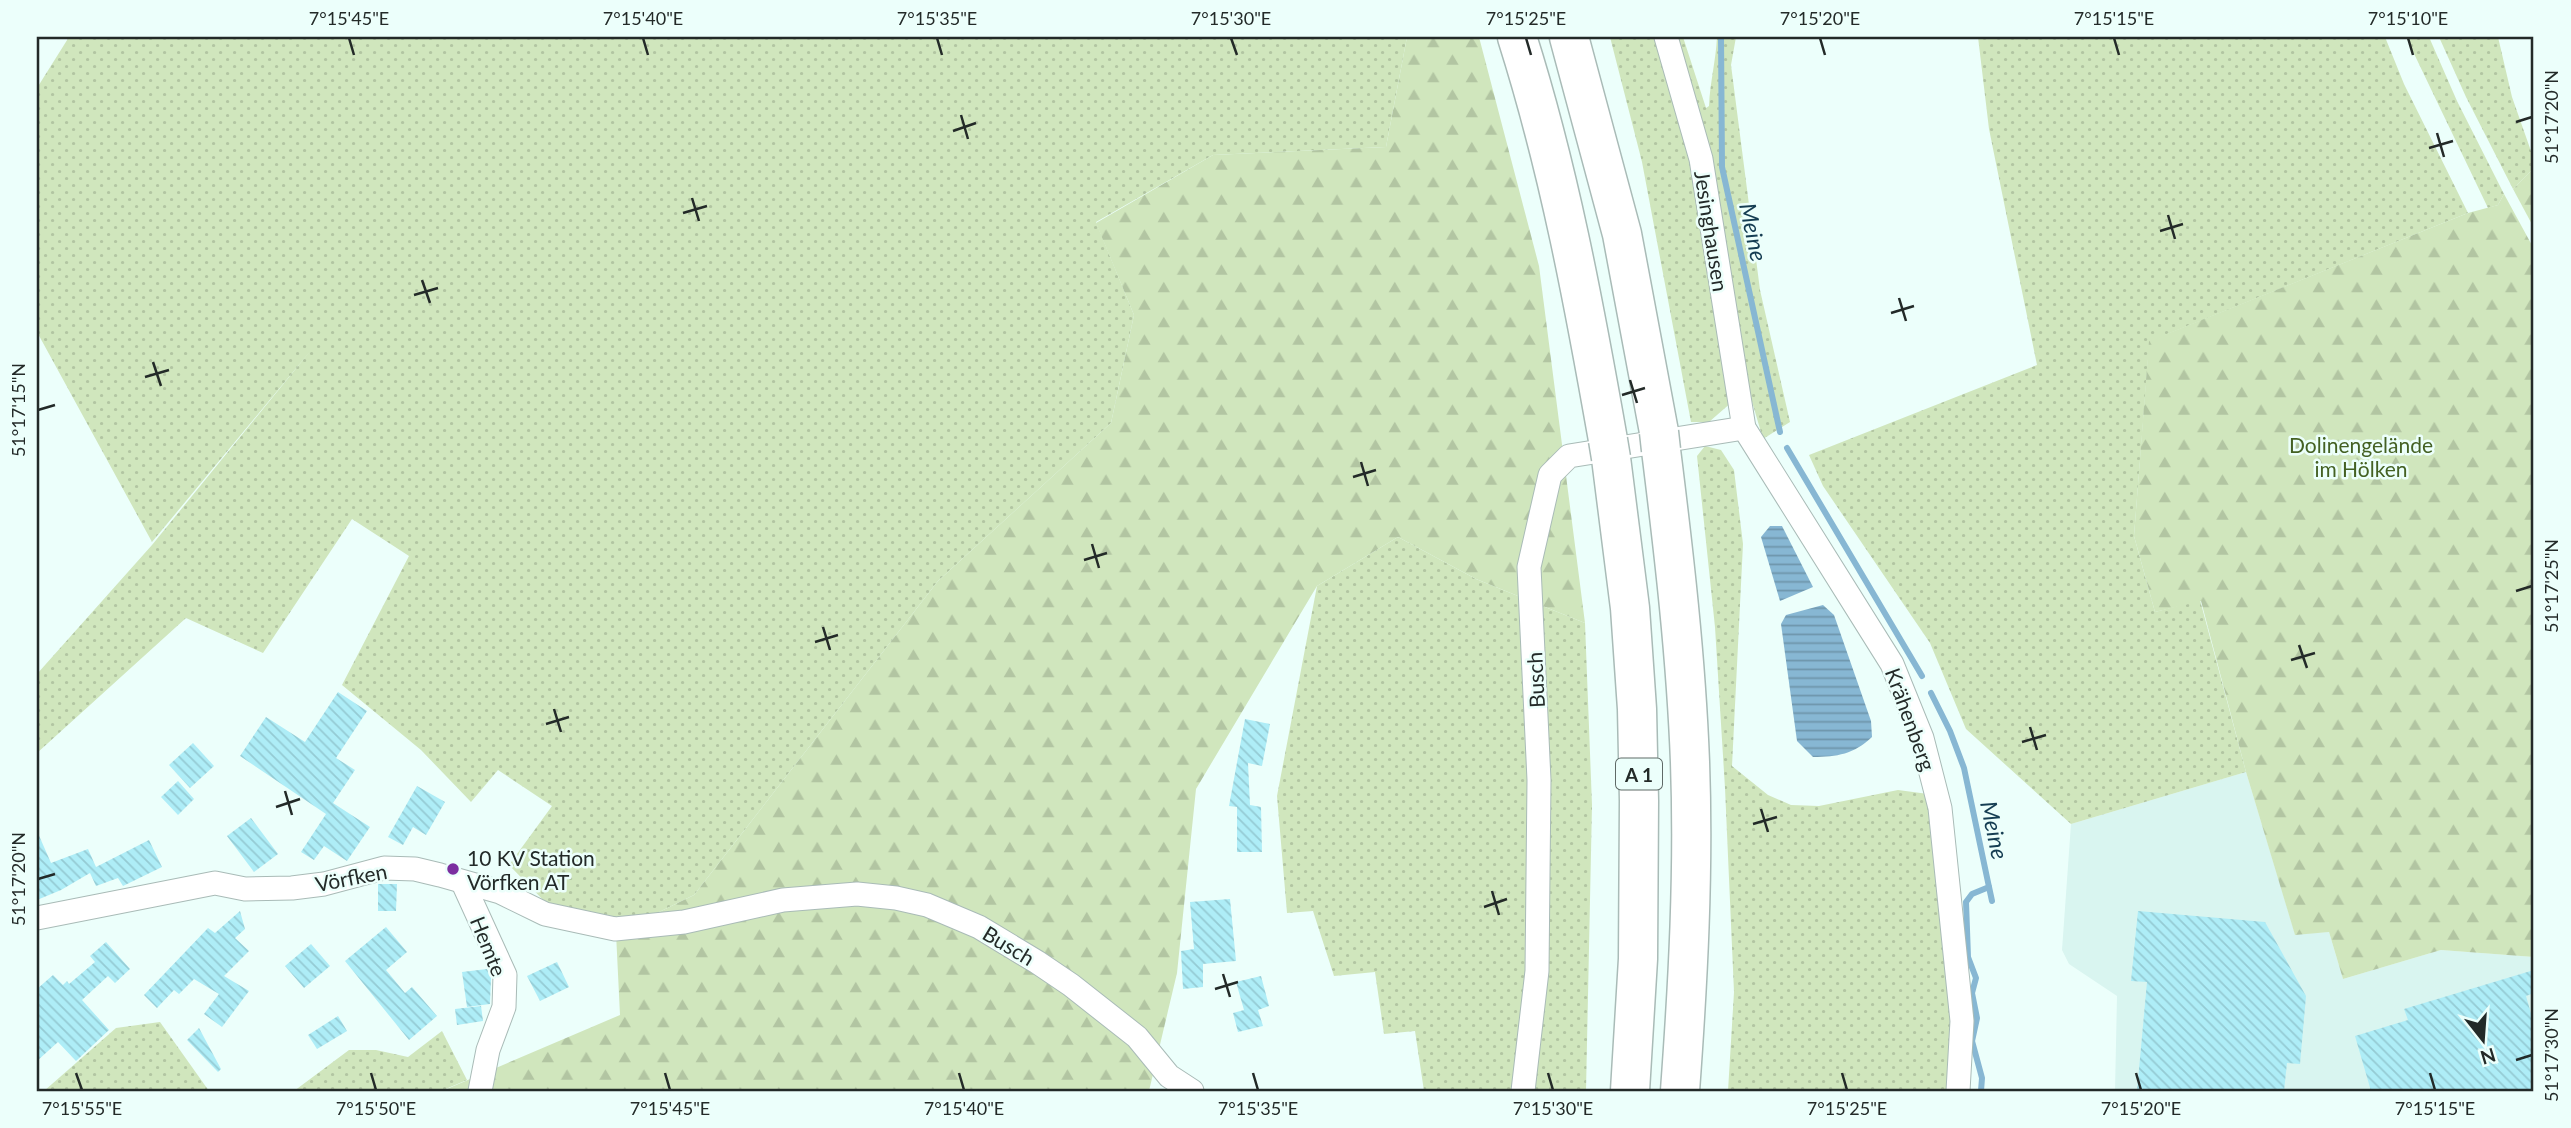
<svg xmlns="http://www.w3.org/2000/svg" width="2571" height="1128" viewBox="0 0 2571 1128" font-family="Lato,sans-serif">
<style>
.built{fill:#d9f5f0}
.green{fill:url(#green-dots)}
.forest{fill:url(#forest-firs)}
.water{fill:url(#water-rules)}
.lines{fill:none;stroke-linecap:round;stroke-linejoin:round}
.stream{stroke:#87b7d3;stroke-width:6}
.building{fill:url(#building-back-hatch)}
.minor-casing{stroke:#a9bbb7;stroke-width:25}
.motorway-casing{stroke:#a9bbb7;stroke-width:41}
.minor{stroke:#fff;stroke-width:23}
.motorway{stroke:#fff;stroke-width:38}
.motorway-bridge-casing{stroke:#a9bbb7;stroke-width:41;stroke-linecap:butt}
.motorway-bridge{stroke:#fff;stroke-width:38}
.ticks{fill:none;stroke:#232a28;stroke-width:2.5}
.poi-dot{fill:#7b2ea0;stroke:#ecfffb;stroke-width:2.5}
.labels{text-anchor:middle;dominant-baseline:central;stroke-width:5;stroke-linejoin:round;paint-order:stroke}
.shield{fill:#ecfffb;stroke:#5f6a67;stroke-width:2}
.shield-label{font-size:19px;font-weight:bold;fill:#232a28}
.street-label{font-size:21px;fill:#232a28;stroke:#ecfffb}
.park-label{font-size:21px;fill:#446123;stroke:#ecfffb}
.poi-label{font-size:21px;fill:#232a28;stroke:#ecfffb;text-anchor:start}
.water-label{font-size:23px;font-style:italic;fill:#153d52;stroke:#ecfffb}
.neatline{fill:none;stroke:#232a28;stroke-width:2.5}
.ticks-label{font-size:18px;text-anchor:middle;fill:#232a28}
</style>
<defs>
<pattern id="green-dots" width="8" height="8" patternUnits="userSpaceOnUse" patternTransform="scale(1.75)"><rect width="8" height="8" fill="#d0e6bd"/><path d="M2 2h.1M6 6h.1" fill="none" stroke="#b2c5a2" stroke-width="1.8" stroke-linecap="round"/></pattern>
<pattern id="forest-firs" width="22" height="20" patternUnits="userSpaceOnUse" patternTransform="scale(1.75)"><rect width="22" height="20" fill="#d0e6bd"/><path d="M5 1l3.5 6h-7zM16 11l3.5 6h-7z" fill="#b2c5a2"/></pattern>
<pattern id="water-rules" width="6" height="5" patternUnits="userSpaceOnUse" patternTransform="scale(1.75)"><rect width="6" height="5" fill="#87b7d3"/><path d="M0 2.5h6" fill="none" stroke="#6e95ab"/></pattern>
<pattern id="building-back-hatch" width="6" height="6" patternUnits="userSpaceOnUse" patternTransform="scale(1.75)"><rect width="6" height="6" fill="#aeedf7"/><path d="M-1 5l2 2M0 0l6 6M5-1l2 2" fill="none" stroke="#95cbd4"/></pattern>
</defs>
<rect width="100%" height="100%" fill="#ecfffb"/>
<polygon class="built" points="2246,772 2295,934 2329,932 2343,979 2441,950 2534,957 2534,1091 2115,1091 2117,996 2069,964 2062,950 2071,824"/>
<g class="green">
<polygon points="69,37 1407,37 1386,147 1213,155 1096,222 1134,315 1111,423 938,581 694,895 616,933 549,906 509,865 552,806 498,770 471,802 421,750 342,685 409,556 352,519 263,653 186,618 37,753 37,674 152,545 312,349 152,542 37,332 37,88"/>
<path d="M1610 37H1683L1706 108 1709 106C1710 82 1716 60 1717 37H1736L1731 65 1760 290 1790 422 1763 439 1748 388 1709 422H1691L1642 162Z"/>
<polygon points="1978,37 2385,37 2404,84 2468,213 2165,335 2148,359 2134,536 2155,612 2200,600 2246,772 2071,824 1966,729 1930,643 1823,486 1809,455 2037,365 1989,129"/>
<polygon points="2406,37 2429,37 2457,101 2504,194 2498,205 2488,208"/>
<polygon points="2439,37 2498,37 2512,97 2532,154 2534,155 2534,168 2513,189 2466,97"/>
<polygon points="1705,446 1721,450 1734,470 1743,544 1732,766 1768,795 1791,805 1819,806 1898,790 1928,794 1952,1025 1949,1091 1728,1091 1734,992 1725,788 1715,627 1697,456"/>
<polygon points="1398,537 1476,579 1585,623 1592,805 1586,1091 1424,1091 1415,1031 1384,1034 1375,972 1334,976 1313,911 1287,913 1277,796 1317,586"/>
<polygon points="160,1022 209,1091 44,1091 116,1028"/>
<polygon points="442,1031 467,1080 441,1091 294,1091 349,1050 376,1050 408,1057"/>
</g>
<g class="forest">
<polygon points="1407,37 1479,37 1539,266 1585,623 1476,579 1398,537 1317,586 1196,789 1177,973 1149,1091 442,1091 620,1015 616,933 694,895 938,581 1111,423 1134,315 1096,223 1213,155 1386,147"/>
<polygon points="2534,168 2534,228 2513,189"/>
<polygon points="2504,194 2534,249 2534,957 2441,950 2343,979 2329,932 2295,935 2246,772 2201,601 2155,612 2134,536 2149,341 2468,213 2498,205"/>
</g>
<g class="water">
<polygon points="1770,526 1782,526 1813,587 1780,601 1761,537"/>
<path d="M1823 605 1834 615 1871 721 1872 737C1854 754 1837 757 1813 757L1797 741 1781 624 1786 615Z"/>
</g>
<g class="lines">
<g class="stream">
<polyline points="1721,37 1722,167 1780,432"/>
<polyline points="1787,448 1922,676"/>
<polyline points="1931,693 1950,731 1964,768 1989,887 1972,894 1966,902 1968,957 1976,978 1972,993 1977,1018 1972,1041 1982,1078 1981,1091"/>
<polyline points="1989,887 1992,901"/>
</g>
</g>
<g class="building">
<polygon points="338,692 367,711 336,758 355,770 333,803 370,827 347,861 324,846 314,860 301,852 326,814 240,756 266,717 305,742"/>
<polygon points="1245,719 1270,724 1262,766 1248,763 1250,805 1261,807 1262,852 1237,852 1237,807 1229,806"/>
<polygon points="193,743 214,766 190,788 169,765"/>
<polygon points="178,781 194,799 178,815 161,797"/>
<polygon points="417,786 445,802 426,835 413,827 403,845 388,837"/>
<polygon points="251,818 278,854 254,872 227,836"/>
<polygon points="37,831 51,863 88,849 96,867 149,840 162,867 123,886 118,878 96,886 90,873 61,890 37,900"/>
<polygon points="378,884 397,884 396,911 378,911"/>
<polygon points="1230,899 1236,961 1203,964 1203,987 1183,989 1181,951 1194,949 1190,902"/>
<polygon points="240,911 245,929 235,938 249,951 224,976 249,991 222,1027 204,1014 219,994 194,979 179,994 174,990 157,1008 144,995 208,928 215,933"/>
<polygon points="2138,911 2265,922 2306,996 2300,1064 2287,1063 2284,1091 2137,1091 2147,982 2131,981"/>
<polygon points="386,927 407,952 386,970 405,993 412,987 437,1016 409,1040 345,961"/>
<polygon points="106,942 130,969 115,983 108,976 82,1000 109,1030 76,1061 58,1042 37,1061 37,989 53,975 63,985 67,981 69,984 95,962 90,956"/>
<polygon points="311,944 330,966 304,988 285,966"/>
<polygon points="557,962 569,987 540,1001 527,976"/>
<polygon points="487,969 491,978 490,1004 467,1007 462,972"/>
<polygon points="2534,970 2534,993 2526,996 2534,1024 2534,1091 2371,1091 2355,1036 2408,1020 2404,1009"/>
<polygon points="1261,976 1269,1006 1258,1010 1263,1026 1238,1032 1233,1013 1244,1010 1236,982"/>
<polygon points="481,1006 483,1021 457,1025 455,1009"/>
<polygon points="338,1016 347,1031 317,1049 308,1035"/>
<polygon points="199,1028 221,1069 218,1072 187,1040"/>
</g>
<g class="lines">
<defs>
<g id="minor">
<polyline points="1666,37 1701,159 1744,428 1892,664 1922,738 1940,808 1962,1021 1958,1091"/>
<polyline points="463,883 505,975 504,1007 488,1050 480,1091"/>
<polyline points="37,918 215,883 245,889 292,888 324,884 384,868 415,869 440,875 500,892 545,914 615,929 684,922 783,900 857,894 896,898 927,905 979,927 1037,962 1071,985 1137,1037 1169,1076 1192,1091"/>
<polyline points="1523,1091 1537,971 1539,780 1529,567 1550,475 1569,456 1744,428"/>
</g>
<g id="motorway">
<path d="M1517 37C1559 169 1584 304 1608 440"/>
<polyline points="1569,37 1622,234 1659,432"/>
<path d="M1661 450C1674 554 1686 657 1690 762 1694 872 1688 982 1680 1091"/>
<polyline points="1611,458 1630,608 1637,709 1639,801 1638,959 1630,1091"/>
</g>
</defs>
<use href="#minor" class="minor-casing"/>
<use href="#motorway" class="motorway-casing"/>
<use href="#minor" class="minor"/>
<use href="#motorway" class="motorway"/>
<defs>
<g id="motorway-bridge">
<polyline points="1659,432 1661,450"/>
<polyline points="1608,440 1611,458"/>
</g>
</defs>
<use href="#motorway-bridge" class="motorway-bridge-casing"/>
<use href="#motorway-bridge" class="motorway-bridge"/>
</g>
<path class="ticks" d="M349 38 354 55M643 38 648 55M937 38 942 55M1231 38 1237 55M1526 38 1531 55M1820 38 1825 55M2114 38 2119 55M2408 38 2413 55M961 115 968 139M2516 122 2532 117M953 131 976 123M2437 133 2444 157M2429 148 2453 141M692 198 699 221M683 213 707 206M2168 215 2175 239M2160 231 2183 224M422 280 430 303M414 295 438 288M1899 298 1906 321M1891 313 1914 306M153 362 161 386M145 377 169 370M1630 380 1637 403M1622 395 1645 388M38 410 55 405M1361 462 1368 486M1353 477 1376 470M1092 544 1099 568M1084 560 1107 553M2516 591 2532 586M823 627 830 650M815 642 838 635M2299 645 2307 668M2291 660 2315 653M554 709 561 732M546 724 569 717M2030 727 2037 750M2022 742 2046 735M285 791 292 815M276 807 300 799M1761 809 1768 832M1753 824 1777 817M38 879 55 874M1492 891 1499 915M1484 907 1507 899M1223 974 1230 997M1215 989 1238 982M2516 1060 2532 1055M76 1073 82 1090M371 1073 376 1090M665 1073 670 1090M959 1073 964 1090M1253 1073 1258 1090M1548 1073 1553 1090M1842 1073 1847 1090M2136 1073 2141 1090M2430 1073 2435 1090"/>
<circle class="poi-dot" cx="453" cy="869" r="7"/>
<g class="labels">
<rect class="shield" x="1616" y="758.5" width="46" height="31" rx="5"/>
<g class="shield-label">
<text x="1639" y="774">A 1</text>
</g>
<g class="street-label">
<text transform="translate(1712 231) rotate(81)">Jesinghausen</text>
<text transform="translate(1535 680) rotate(-93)">Busch</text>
<text transform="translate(1911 719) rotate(70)">Krähenberg</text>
<text transform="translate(351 877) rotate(-11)">Vörfken</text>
<text transform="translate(1009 945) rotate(31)">Busch</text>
<text transform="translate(489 946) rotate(68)">Hemte</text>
</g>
<g class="park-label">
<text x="2361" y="444">Dolinengelände<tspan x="2361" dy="24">im Hölken</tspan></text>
</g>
<g class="poi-label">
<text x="467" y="857">10 KV Station<tspan x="467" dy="24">Vörfken AT</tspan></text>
</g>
<g class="water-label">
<text transform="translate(1754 232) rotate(78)">Meine</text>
<text transform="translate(1995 830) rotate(78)">Meine</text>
</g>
</g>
<rect width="2571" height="1128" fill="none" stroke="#ecfffb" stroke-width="77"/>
<g transform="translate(2483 1040) rotate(163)" stroke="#ecfffb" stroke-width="5" paint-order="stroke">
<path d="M0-5L12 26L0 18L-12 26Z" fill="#232a28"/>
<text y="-10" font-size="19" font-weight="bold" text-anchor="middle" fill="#232a28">N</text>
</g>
<rect x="38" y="38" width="2494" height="1052" class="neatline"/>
<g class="ticks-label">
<text x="349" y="25">7°15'45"E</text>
<text x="643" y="25">7°15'40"E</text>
<text x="937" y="25">7°15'35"E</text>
<text x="1231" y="25">7°15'30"E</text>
<text x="1526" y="25">7°15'25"E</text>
<text x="1820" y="25">7°15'20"E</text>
<text x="2114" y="25">7°15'15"E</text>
<text x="2408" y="25">7°15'10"E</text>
<text transform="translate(2552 117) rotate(-90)" y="6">51°17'20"N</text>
<text transform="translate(19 410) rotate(-90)" y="6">51°17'15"N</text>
<text transform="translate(2552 586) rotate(-90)" y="6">51°17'25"N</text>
<text transform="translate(19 879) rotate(-90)" y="6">51°17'20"N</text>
<text transform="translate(2552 1055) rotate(-90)" y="6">51°17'30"N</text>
<text x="82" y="1115">7°15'55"E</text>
<text x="376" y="1115">7°15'50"E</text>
<text x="670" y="1115">7°15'45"E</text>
<text x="964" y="1115">7°15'40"E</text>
<text x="1258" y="1115">7°15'35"E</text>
<text x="1553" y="1115">7°15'30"E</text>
<text x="1847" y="1115">7°15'25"E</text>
<text x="2141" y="1115">7°15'20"E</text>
<text x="2435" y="1115">7°15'15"E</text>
</g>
</svg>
